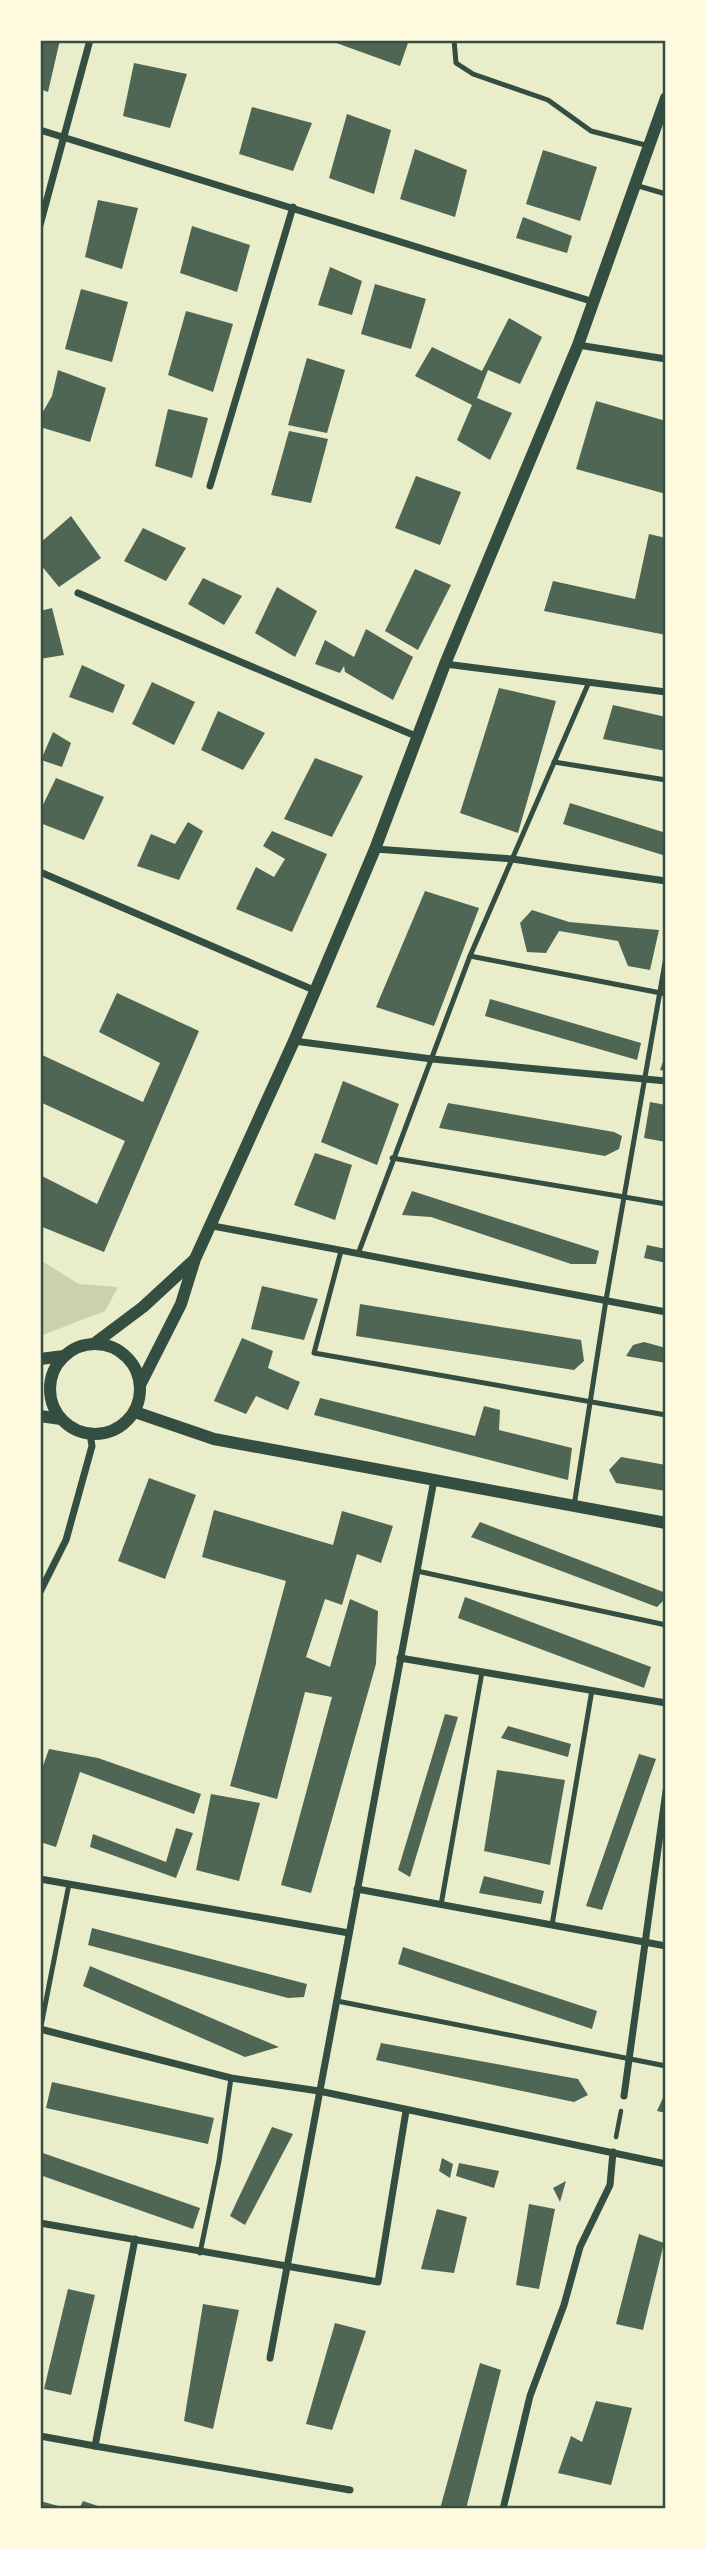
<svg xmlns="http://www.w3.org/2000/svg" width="706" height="2549" viewBox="0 0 706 2549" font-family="Karla,sans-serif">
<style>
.green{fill:#cad2ad}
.building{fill:#4f6655}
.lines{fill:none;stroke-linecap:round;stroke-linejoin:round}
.path{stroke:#344e41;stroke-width:4.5}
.service{stroke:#344e41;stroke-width:5}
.minor{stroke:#344e41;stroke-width:7}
.tertiary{stroke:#344e41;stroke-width:12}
.neatline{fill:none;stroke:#344e41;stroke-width:2.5}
</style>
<rect width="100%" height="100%" fill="#e9edc9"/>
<polygon class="green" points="40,1260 79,1284 118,1287 105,1311 40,1336"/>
<g class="building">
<polygon points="40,40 60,40 48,92 40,89"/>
<polygon points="328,40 409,40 400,66"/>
<polygon points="134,63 187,74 170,128 123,116"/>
<polygon points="252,107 312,123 293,171 239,154"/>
<polygon points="347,114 391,130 374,194 329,178"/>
<polygon points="415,149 467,170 455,217 400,199"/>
<polygon points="543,150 597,167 580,221 526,204"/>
<polygon points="98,200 138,208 122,269 85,257"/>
<polygon points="523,217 572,236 567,253 516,238"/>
<polygon points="192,226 250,245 237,292 180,273"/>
<polygon points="330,267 362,281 352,315 318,305"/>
<polygon points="375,284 426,299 411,349 361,334"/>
<polygon points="81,289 128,302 112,362 65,349"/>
<polygon points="186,311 233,324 213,392 168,375"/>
<polygon points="509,318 542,337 520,384 488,370 477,398 512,413 490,460 457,440 472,405 415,376 432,347 482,371"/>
<polygon points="307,358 345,370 327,433 288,425"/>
<polygon points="58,370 106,388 90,442 40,427 40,417 52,396"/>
<polygon points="596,401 666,421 666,494 576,469"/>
<polygon points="168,409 208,418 192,478 155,466"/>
<polygon points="289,431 328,439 311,503 271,495"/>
<polygon points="416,476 461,492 440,545 395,528"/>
<polygon points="71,516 101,558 59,587 40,564 40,543"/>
<polygon points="143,528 186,548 166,581 124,561"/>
<polygon points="649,534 666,538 666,635 544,611 553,581 635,599"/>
<polygon points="415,569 451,585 418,650 385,631"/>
<polygon points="203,578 242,596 224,625 188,604"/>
<polygon points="277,587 317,611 295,657 255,633"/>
<polygon points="52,608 64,655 40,659 40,611"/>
<polygon points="366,629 413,657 393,700 345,672 344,666 340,673 315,664 325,640 354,657"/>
<polygon points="82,665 125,685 113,713 69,697"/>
<polygon points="152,682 195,702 174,745 132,724"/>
<polygon points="499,688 556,701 518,833 460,813"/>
<polygon points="613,705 666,717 666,751 603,739"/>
<polygon points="218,711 265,733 243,770 201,750"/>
<polygon points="53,732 71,743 62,767 41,760"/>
<polygon points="315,758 363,776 332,837 284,819"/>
<polygon points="56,778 104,797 84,840 40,823 40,811"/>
<polygon points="570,803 666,833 666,856 563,824"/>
<polygon points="188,822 203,831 179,880 137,866 151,834 175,844"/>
<polygon points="272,831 327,854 292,932 236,909 256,867 274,877 285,859 263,846"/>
<polygon points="425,891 479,908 434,1026 376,1007"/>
<polygon points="532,910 569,922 659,930 650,970 628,966 618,941 559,931 546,953 527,952 520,923"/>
<polygon points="117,993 199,1031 104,1252 40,1226 40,1175 97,1204 125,1141 40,1102 40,1054 143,1102 160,1063 99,1032"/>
<polygon points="490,999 641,1043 637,1060 485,1016"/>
<polygon points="666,1053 666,1071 660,1070"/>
<polygon points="343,1081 399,1104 377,1165 321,1142"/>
<polygon points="650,1102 666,1105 666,1142 644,1138"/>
<polygon points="448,1103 614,1132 622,1136 619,1149 605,1156 439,1128"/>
<polygon points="315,1153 352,1165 335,1220 294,1205"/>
<polygon points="412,1191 599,1251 596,1264 571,1264 431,1217 402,1215"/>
<polygon points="647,1245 666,1249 666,1263 644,1258"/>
<polygon points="262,1286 318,1299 304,1340 251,1329"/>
<polygon points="360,1304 581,1340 584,1361 574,1370 356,1336"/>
<polygon points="242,1338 273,1351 268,1368 300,1382 288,1410 256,1396 246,1414 214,1401"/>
<polygon points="644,1342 666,1348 666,1363 626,1356 633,1345"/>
<polygon points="320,1398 475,1436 484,1406 500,1410 499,1430 572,1448 568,1480 314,1415"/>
<polygon points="621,1457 666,1465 666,1491 616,1483 609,1470"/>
<polygon points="149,1478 196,1495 165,1579 118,1561"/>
<polygon points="214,1510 333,1545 342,1511 393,1526 381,1563 357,1554 342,1605 325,1599 306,1657 330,1667 350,1599 378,1611 376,1664 311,1893 281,1885 332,1697 305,1692 277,1799 230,1786 286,1581 202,1557"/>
<polygon points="480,1522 666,1593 666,1598 657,1607 471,1537"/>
<polygon points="465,1597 651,1667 644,1688 458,1618"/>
<polygon points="445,1714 458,1717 410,1877 398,1870"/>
<polygon points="508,1726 571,1744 568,1757 501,1738"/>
<polygon points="49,1749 98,1758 201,1794 194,1814 80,1772 56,1847 40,1842 40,1774"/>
<polygon points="639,1754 656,1759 602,1910 586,1906"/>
<polygon points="497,1770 565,1780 550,1865 484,1851"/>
<polygon points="211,1794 260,1803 239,1881 196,1870"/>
<polygon points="176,1828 193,1833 176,1878 90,1847 93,1834 166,1862"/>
<polygon points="484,1876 544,1891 541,1904 479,1893"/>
<polygon points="92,1928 307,1984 304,1997 288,1998 88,1945"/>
<polygon points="403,1947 597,2011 592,2029 398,1964"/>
<polygon points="90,1966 279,2047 245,2057 83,1986"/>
<polygon points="381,2043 578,2079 588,2095 574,2102 376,2060"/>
<polygon points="52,2082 214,2118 208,2144 46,2108"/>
<polygon points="666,2091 666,2113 657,2111"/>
<polygon points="272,2127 293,2134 245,2225 230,2216"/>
<polygon points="40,2152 200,2208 193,2229 40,2175"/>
<polygon points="442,2158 453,2164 450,2178 439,2171"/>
<polygon points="459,2163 499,2171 494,2188 456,2176"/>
<polygon points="566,2181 560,2202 553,2188"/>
<polygon points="529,2204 555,2209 539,2289 516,2285"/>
<polygon points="437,2209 467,2217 454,2273 421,2269"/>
<polygon points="639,2234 664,2243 643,2330 616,2324"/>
<polygon points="68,2289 95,2295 71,2395 44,2389"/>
<polygon points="203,2304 239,2310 213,2429 184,2421"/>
<polygon points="335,2323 366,2331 332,2430 306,2424"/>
<polygon points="480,2363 501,2370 466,2509 440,2509"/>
<polygon points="596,2401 632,2408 611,2485 558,2473 571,2436 582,2442"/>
<polygon points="40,2501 66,2508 66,2509 40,2509"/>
<polygon points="83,2501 104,2508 104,2509 79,2509"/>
</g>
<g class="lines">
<polyline class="path" points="616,2137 621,2111"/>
<g class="service">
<polyline points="454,40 456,63 473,74 548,100 591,131 649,146"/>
<polyline points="635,185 666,194"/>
<polyline points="554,762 666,780"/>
<polyline points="470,956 666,994"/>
<polyline points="392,1158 666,1204"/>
<polyline points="341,1251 314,1353 666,1415"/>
<polyline points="358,1254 470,956 589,682"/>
<polyline points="574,1506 606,1300 666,957"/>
<polyline points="417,1571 666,1625"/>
<polyline points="441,1905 482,1672"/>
<polyline points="552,1925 592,1690"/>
<polyline points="337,2001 666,2066"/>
<polyline points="40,2031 69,1884"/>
<polyline points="200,2253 219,2161 231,2078"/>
</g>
<g class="minor">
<polyline points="40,130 594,302"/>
<polyline points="40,225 90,40"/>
<polyline points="578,345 666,359"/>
<polyline points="210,486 293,207"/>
<polyline points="78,593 418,737"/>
<polyline points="445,664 666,692"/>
<polyline points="375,849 512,859 666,881"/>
<polyline points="40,872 316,991"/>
<polyline points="294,1041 432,1059 666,1081"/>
<polyline points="213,1226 666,1312"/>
<polyline points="40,1592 66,1540 92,1446 90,1434"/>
<polyline points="400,1658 666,1703"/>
<polyline points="40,1879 349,1933"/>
<polyline points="357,1889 666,1946"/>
<polyline points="40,2029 231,2078 319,2091 666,2164"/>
<polyline points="624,2096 666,1791"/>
<polyline points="40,2223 378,2282 406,2111"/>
<polyline points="135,2239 95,2446 350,2490"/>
<polyline points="270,2358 434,1480"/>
<polyline points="40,2436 95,2446"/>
<polyline points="503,2509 530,2396 564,2305 580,2247 610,2185 613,2152"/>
</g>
<g class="tertiary">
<polyline points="95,1343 143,1307 194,1260"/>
<circle cx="95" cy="1389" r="45"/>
<polyline points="40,1359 64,1356"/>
<polyline points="140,1385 181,1304 195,1259 294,1041 375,849 445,664 578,345 666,98"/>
<polyline points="135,1412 214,1439 666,1523"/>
<polyline points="40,1416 61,1419"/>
</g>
</g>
<rect width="706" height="2549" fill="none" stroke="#fefae0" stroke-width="84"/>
<rect x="42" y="42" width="622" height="2465" class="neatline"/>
</svg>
